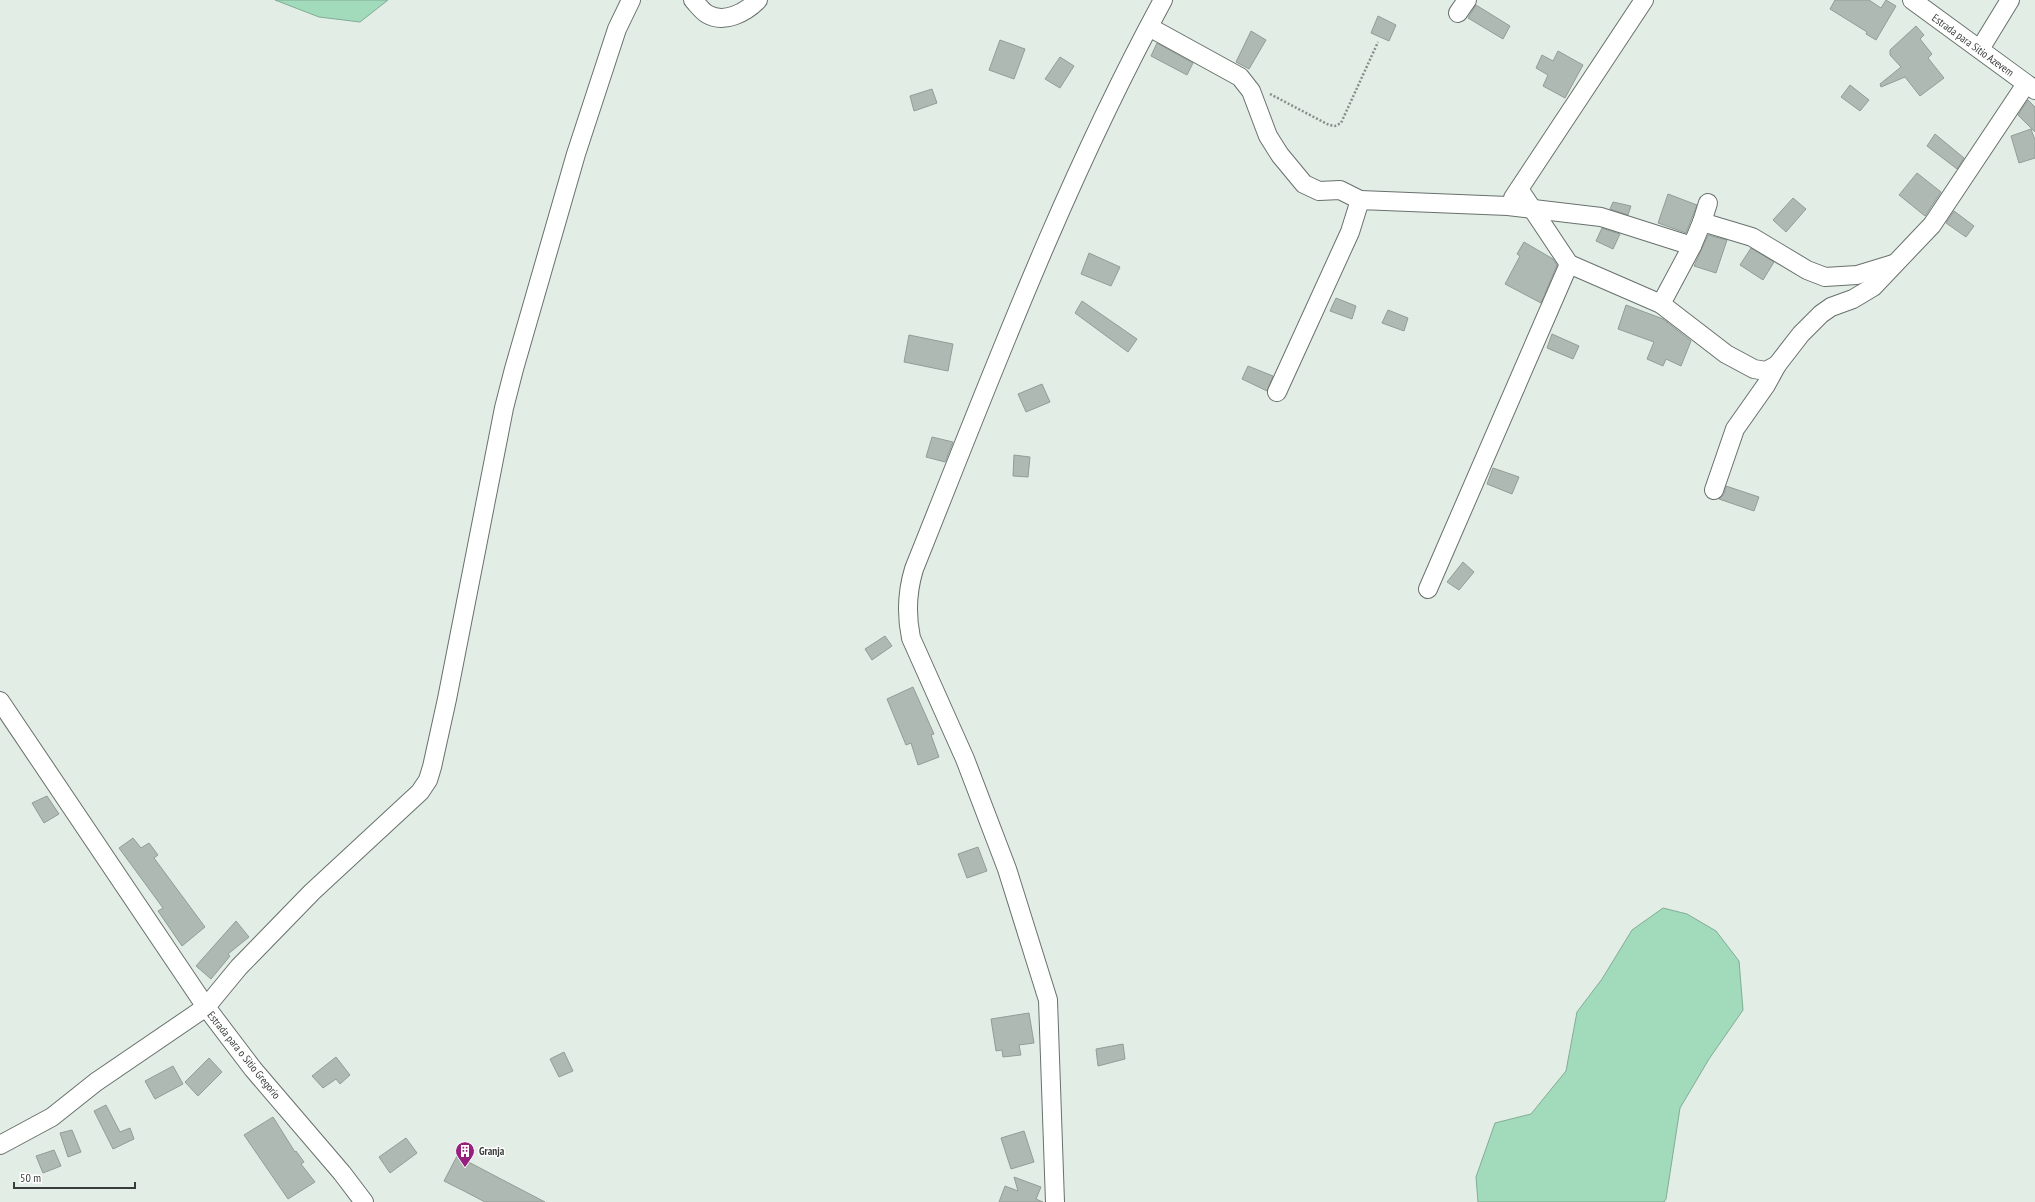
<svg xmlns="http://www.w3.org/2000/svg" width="2035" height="1202" viewBox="0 0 2035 1202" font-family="'PT Sans Narrow',sans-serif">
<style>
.water{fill:#a1dbbc;stroke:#82ac95}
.building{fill:#afb9b3;stroke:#939d97}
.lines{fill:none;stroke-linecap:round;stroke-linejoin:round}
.minor-casing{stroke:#68716c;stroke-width:20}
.path{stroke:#868d88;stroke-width:2.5;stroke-dasharray:2 2;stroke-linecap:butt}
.minor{stroke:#fff;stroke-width:18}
.labels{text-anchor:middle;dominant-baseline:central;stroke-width:3;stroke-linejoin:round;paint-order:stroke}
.street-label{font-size:11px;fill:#393d3a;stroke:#fff}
.poi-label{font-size:11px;font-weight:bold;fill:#393d3a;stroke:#fff;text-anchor:start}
</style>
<rect width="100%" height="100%" fill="#e2ede6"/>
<g class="water">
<polygon points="275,0 388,0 360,22 319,17"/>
<polygon points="1663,908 1687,914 1716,931 1739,961 1743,1010 1709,1059 1680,1108 1666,1199 1664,1202 1478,1202 1476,1177 1495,1123 1531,1114 1566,1071 1577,1012 1602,979 1632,930"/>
</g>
<g class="building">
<polygon points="1835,0 1869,0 1881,8 1886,0 1896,6 1876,40 1866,34 1867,32 1830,9"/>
<polygon points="1476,5 1510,26 1503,39 1468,18"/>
<polygon points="1378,16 1396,25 1389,41 1371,33"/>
<polygon points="1916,26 1924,35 1920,39 1932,54 1928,58 1944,78 1920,96 1905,77 1881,87 1880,84 1901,67 1890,55 1890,50"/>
<polygon points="1251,31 1266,40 1249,69 1236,62"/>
<polygon points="1000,40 1025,49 1014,79 989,70"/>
<polygon points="1157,43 1193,63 1187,75 1151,56"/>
<polygon points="1558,51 1583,65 1565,98 1543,86 1548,75 1536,68 1542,55 1553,61"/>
<polygon points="1060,57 1074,66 1060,88 1045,79"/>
<polygon points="1850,85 1869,100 1860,111 1841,97"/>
<polygon points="932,89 937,103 914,111 910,96"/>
<polygon points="2028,100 2035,107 2035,132 2018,115"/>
<polygon points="2031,129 2035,140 2035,158 2019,163 2011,136"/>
<polygon points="1935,134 1964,158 1957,169 1927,146"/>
<polygon points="1917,173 1941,192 1925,216 1899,195"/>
<polygon points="1668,194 1697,205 1686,233 1658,223"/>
<polygon points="1793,198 1806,209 1786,232 1773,220"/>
<polygon points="1613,202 1631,206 1628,215 1610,209"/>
<polygon points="1954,211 1974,226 1966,237 1946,223"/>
<polygon points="1602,228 1620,234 1613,249 1596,241"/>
<polygon points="1708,235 1727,240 1716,273 1694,266"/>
<polygon points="1524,242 1553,259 1557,265 1541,303 1505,284 1520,256 1517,254"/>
<polygon points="1751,248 1774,262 1763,280 1740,265"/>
<polygon points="1089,253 1120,267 1111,286 1081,274"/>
<polygon points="1336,298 1356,306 1352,319 1330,311"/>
<polygon points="1082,301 1137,339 1128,352 1075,313"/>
<polygon points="1626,305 1663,319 1691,341 1681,366 1666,359 1663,366 1647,359 1654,342 1618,329"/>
<polygon points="1388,310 1408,318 1404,331 1382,323"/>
<polygon points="1552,334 1579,346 1573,359 1547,348"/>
<polygon points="909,335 953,344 948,371 904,362"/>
<polygon points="1248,366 1273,376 1267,391 1242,379"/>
<polygon points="1042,384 1050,402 1026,412 1018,394"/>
<polygon points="932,437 953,442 945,462 926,457"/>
<polygon points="1014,455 1030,457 1028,477 1013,476"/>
<polygon points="1493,468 1519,477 1512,494 1487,484"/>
<polygon points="1726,486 1759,497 1754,511 1719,499 1724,494"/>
<polygon points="1463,562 1474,572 1459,590 1447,582"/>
<polygon points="885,636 892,646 872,660 865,649"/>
<polygon points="913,687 934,734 931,735 939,757 918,765 911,743 906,745 887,699"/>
<polygon points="47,796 59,814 44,823 32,803"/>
<polygon points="133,838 141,848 149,843 158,855 154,858 205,927 182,946 158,911 163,908 119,848"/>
<polygon points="978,847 987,871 967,878 958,854"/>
<polygon points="236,921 249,937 228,954 230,956 211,979 196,966"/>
<polygon points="1029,1013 1034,1043 1019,1045 1021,1055 1003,1057 1002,1050 996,1051 991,1019"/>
<polygon points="1123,1044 1125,1059 1098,1066 1096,1049"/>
<polygon points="564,1052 573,1071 559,1077 550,1059"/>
<polygon points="336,1057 350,1075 340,1084 336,1079 323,1088 312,1076"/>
<polygon points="209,1058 222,1072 198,1096 185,1082"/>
<polygon points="173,1066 183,1084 155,1099 145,1081"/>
<polygon points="106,1105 120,1132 130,1128 134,1139 113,1149 94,1111"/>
<polygon points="273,1117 295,1152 296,1151 304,1162 301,1164 315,1182 288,1199 244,1135"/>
<polygon points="72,1130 81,1152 68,1157 60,1133"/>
<polygon points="1024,1131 1034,1162 1011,1169 1001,1138"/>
<polygon points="406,1138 417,1153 390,1173 379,1157"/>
<polygon points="54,1150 61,1166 43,1173 36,1156"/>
<polygon points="457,1156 545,1202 485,1202 464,1191 444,1181"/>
<polygon points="1014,1177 1041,1187 1036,1199 1043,1202 999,1202 1005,1186 1018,1191"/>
</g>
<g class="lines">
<defs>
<g id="minor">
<path d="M693 0C697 4 702 11 707 14 724 24 745 13 758 0"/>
<polyline points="1912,0 2035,90"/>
<polyline points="1458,13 1467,0"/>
<polyline points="1149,27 1240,77 1251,91 1268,136 1280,155 1304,184 1319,191 1340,190 1360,200"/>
<polyline points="1980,49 2010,0"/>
<polyline points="1513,198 1644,0"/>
<polyline points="1702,222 1708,203"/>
<polyline points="1569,264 1661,304 1726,354 1754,369 1766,371 1777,365 1801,334 1821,314 1831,307 1853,299 1873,287 1932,225 2026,84"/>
<polyline points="1661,304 1692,246 1702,222 1752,237 1807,270 1825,277 1857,275 1893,264"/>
<polyline points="1277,392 1350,232 1360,200 1508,206 1601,217 1692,246"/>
<polyline points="1714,490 1735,429 1766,385 1777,365"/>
<polyline points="1428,589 1569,264 1519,189"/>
<polyline points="0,701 206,1007 253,1069 342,1173 364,1202"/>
<polyline points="0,1145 52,1117 96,1082 206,1007 239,967 312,892 420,792 428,780 432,767 447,699 504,408 514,369 576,154 617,29 631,0"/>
<path d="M1055 1202 1048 1000 1007 869 965 759 911 638C906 614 907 592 914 569 991 377 1064 182 1163 0"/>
</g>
</defs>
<use href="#minor" class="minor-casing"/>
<polyline class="path" points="1270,94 1329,125 1335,126 1341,123 1378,42"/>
<use href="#minor" class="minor"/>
</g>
<defs>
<symbol id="building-pin" viewBox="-11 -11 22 30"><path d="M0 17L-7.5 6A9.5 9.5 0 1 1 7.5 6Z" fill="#96207d" stroke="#fff"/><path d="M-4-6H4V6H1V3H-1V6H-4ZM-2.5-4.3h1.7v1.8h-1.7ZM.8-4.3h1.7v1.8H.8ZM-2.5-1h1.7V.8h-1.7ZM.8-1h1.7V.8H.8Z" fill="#fff"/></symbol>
</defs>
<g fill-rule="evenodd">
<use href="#building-pin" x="454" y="1140" width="22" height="30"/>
</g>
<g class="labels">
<g class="street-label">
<text transform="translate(1973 45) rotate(36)">Estrada para Sitio Azevem</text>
<text transform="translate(244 1055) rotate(51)">Estrada para o Sitio Gregorio</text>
</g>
<g class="poi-label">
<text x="479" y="1151">Granja</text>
</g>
</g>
<path d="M14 1182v6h121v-6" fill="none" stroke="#393d3a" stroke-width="2"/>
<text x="20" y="1182" font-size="12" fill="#393d3a" stroke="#ffffff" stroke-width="3" paint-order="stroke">50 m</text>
</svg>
